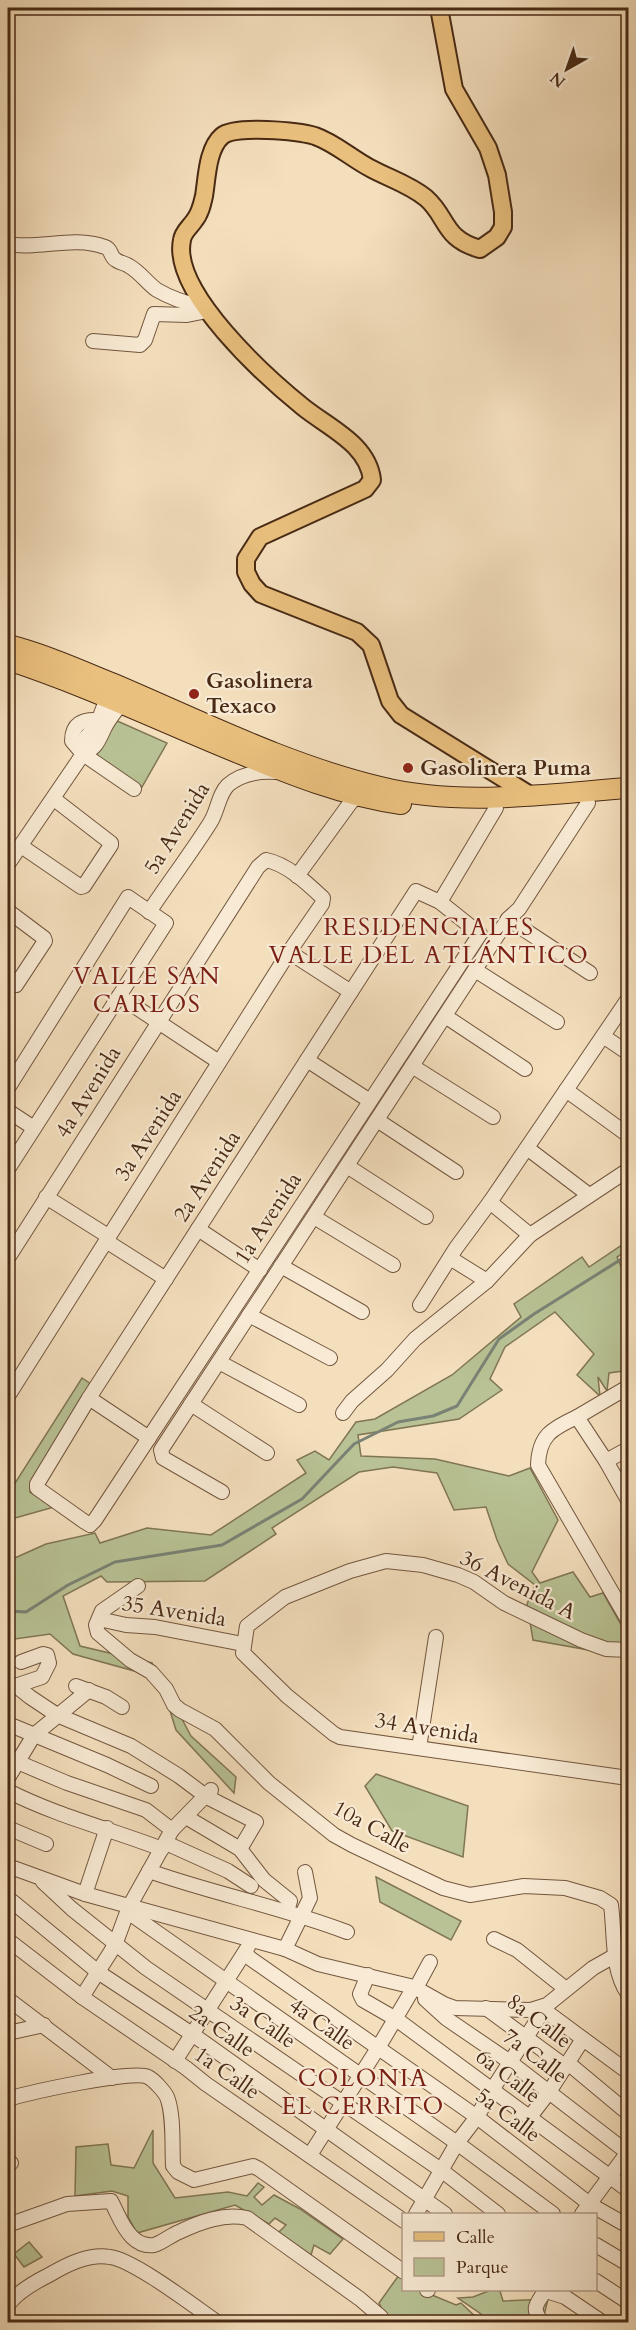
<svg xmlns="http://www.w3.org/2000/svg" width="636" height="2330" viewBox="0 0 636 2330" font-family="Cardo,serif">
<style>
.green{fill:#b8c294;stroke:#807654;stroke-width:1.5}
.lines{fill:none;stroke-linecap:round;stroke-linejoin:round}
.stream{stroke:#7a8275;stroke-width:3}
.minor-casing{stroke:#73573f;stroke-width:16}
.major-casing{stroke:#482a15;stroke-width:20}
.highway-casing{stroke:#482a15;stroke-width:22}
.minor{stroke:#f8ead4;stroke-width:14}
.major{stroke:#eac07e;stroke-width:16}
.highway{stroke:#eac07e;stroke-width:20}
.poi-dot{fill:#8f2418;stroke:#f8ead4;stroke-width:2}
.labels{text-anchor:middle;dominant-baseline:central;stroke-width:4.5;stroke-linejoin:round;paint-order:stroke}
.poi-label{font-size:22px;font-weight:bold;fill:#482a15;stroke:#f8ead4;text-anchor:start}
.street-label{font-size:22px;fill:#482a15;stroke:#f8ead4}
.neighbourhood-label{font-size:24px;letter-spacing:1.5px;fill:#7a1f14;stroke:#f8ead4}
</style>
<rect width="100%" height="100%" fill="#f4dfbd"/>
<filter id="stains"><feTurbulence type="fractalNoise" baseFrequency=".00333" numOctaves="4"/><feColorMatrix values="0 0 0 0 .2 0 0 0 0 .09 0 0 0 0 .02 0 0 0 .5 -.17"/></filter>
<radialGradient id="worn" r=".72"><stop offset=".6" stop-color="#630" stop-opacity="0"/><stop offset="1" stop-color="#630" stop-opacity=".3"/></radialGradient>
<g class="green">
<polygon points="115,720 167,743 142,787 85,750"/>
<polygon points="628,1241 628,1250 617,1257 628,1283 628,1363 623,1371 609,1373 607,1391 598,1377 600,1396 577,1375 594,1354 555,1312 505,1347 490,1379 502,1390 459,1419 358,1435 361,1456 435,1459 509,1476 530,1468 558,1520 532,1572 540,1583 573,1572 590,1597 603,1593 628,1637 628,1657 533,1640 527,1604 535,1585 508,1564 497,1540 486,1507 454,1510 437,1473 393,1467 359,1472 272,1528 276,1534 205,1581 107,1582 101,1576 63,1596 80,1646 152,1663 191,1736 236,1777 234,1793 176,1730 167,1701 145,1674 73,1654 50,1634 8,1640 8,1561 46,1544 95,1533 100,1543 147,1528 211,1535 306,1473 297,1460 315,1451 329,1460 356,1422 375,1419 452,1375 521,1317 514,1304 582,1257 589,1267"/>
<polygon points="82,1378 91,1384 30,1492 54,1507 8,1520 8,1490 12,1488"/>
<polygon points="376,1774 468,1806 463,1857 392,1831 365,1786"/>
<polygon points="376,1877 461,1921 451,1940 380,1902"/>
<polygon points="153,2130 153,2163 175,2198 228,2192 247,2196 258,2183 264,2187 254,2197 262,2205 274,2195 300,2209 343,2239 330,2254 314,2245 311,2255 278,2233 286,2225 275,2218 269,2224 235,2205 137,2233 128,2217 128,2196 112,2191 75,2196 76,2147 108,2144 111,2165 134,2168"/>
<polygon points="29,2242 42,2257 24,2267 14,2254"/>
<polygon points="399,2275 403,2278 404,2290 420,2290 456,2305 461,2303 477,2318 474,2322 396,2322 385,2315 379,2303"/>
<polygon points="491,2290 500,2291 503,2301 548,2299 544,2315 544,2322 477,2322 481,2314 458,2298 473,2297"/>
</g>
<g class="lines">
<polyline class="stream" points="8,1611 26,1612 68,1585 115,1562 222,1545 302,1499 354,1444 398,1422 433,1416 457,1406 499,1339 534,1314 628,1255"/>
<defs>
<g id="minor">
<path d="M8 244C39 250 73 235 105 247 112 249 110 257 116 260 120 263 125 263 129 266 140 272 147 283 157 290 172 299 189 304 205 308"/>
<polyline points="93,341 140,345 145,340 154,314 187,315 207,311"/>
<path d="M98 720C82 719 72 724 72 741L83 754 134 789"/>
<path d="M83 754C96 748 98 742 104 729 108 720 115 712 121 704"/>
<polyline points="21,846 81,887 84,886 111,845 111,843 54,799"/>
<polyline points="8,864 83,754 86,737 96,727 107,698"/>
<polyline points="297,876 351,802 359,796"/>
<polygon points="416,891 440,902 480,934 95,1520 90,1525 85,1522 37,1488 37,1484 89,1398"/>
<polyline points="440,902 496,808"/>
<polyline points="8,911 44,938 45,941 16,985 8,983"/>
<path d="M149 912C169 882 191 853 210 823 218 811 218 795 228 785 242 773 259 771 276 772"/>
<polyline points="508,919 590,973"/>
<polyline points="289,952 351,992"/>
<polyline points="475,970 557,1022"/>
<polyline points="119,996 219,1062"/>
<polyline points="445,1016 525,1069"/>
<polyline points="603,1036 628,1053"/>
<polyline points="307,1060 370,1101"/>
<polyline points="412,1066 493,1117"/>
<polyline points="8,1088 128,897 166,923 8,1169"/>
<polyline points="566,1090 628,1135"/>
<polyline points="8,1111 34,1128"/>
<polyline points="377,1120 456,1172"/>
<polyline points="527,1148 589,1195"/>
<polyline points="347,1166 426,1217"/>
<polyline points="46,1197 108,1236"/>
<polyline points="490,1202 530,1235"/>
<polyline points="314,1217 393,1265"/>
<polyline points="198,1229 260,1270"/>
<polyline points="106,1241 166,1279"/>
<path d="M8 1258 258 867 266 860C287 864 307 883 323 898L322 904 289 952 8 1396"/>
<polyline points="450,1258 487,1281"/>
<polyline points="281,1266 362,1312"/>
<polyline points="420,1305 456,1248 490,1202 628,999"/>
<polyline points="249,1315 330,1358"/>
<polyline points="219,1362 299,1405"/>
<polyline points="89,1398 149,1438"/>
<polyline points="191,1404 267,1453"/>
<polyline points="343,1413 352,1401 387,1370 415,1339 487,1281 530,1235 628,1170"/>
<polyline points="577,1417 628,1387"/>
<polyline points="606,1461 628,1449"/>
<polyline points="222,1492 163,1458 161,1450 508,919 519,909 588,803"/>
<path d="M628 1500 606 1461 577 1417C551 1429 539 1436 538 1465L628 1620"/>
<path d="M138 1586 102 1611 96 1625 98 1633 130 1660 151 1672 166 1689 174 1705 180 1710 215 1729 269 1783 334 1835 352 1845 443 1888 470 1895 524 1886 565 1888 600 1898 611 1905C615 1935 611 1969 628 1994"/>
<polyline points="99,1619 126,1625 155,1627 243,1644"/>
<polyline points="628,1650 606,1649 581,1640 504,1603 474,1582 458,1575 423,1565 386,1561 350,1571 285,1597 247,1626 243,1653 287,1696 334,1734 340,1737 628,1778"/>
<polyline points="15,1685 30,1697 57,1715 131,1746 179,1776 207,1797 256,1822 240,1849"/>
<polyline points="76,1686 106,1697 122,1707"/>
<polyline points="9,1688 42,1677 49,1663 47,1655 43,1654 21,1662"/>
<polyline points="8,1724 107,1765 151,1786"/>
<polyline points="419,1748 436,1637"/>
<polyline points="8,1758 67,1783 146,1810 172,1830"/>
<polyline points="8,1778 34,1735 89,1690"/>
<path d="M8 1791C57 1816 110 1829 162 1849"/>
<polyline points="186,1817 240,1849 264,1880 290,1901 287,1911"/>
<polyline points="8,1828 46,1844"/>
<polyline points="166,1843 228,1871 251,1886"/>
<polyline points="8,1866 85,1894 285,1949 318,1964 414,1987 444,2004 455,2008 531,2010 547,2005 593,1968 616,1955 628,1953"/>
<path d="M149 1871C214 1894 282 1907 347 1932"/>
<polyline points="43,1882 72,1909 146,1968 441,2170 498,2214"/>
<polyline points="85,1894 107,1828"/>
<polyline points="8,1898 98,1972 192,2034 445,2214"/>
<polyline points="129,1907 135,1917 457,2143 553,2214"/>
<polyline points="494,1939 517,1950 566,1989"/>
<polyline points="8,1940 82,1997 186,2068 206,2084 404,2221"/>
<polyline points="285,1949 310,1898 305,1872"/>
<polyline points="244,1954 477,2117 591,2205 628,2226"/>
<polyline points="368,1975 360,1994 363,2000 396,2019 628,2190"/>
<polyline points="416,1988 430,1962"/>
<polyline points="82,1997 115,1945 129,1907 172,1830 211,1790"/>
<polyline points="8,1999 112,2078"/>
<polyline points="425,1999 447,2019 510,2062 628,2153"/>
<polyline points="486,2008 566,2067"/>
<polyline points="548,2013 628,2072"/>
<polyline points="8,2033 44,2025"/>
<polyline points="175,2061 248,1947"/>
<polyline points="568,2063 628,2113"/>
<path d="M8 2099C28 2093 133 2069 148 2077 154 2080 164 2091 167 2097 174 2114 172 2146 173 2166L178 2172 194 2180 253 2166 259 2169 404 2272"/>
<polyline points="529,2118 549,2092 583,2039"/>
<polyline points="310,2155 378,2048 414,1987"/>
<polyline points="8,2164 11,2163"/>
<polyline points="416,2214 457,2143 477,2117 492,2090 547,2005"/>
<polyline points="582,2214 628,2152"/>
<path d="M8 2225 67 2204 111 2201C118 2214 122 2227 132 2237 138 2243 146 2246 154 2245 162 2243 171 2235 179 2232 200 2222 224 2213 247 2218L360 2299 381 2317"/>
<polyline points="596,2245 628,2264"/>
<polyline points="596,2281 628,2302"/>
<polyline points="427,2290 428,2290"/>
<polyline points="543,2290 565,2297 602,2322"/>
<path d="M8 2305C17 2292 35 2282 49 2275 66 2265 89 2253 110 2257 134 2260 195 2307 217 2322"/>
<path d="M542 2322C531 2308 536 2305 545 2291"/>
</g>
<path id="major" d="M439 8 454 89 488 148 497 175 503 212V227L497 237 480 249C443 239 448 217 426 198 409 184 388 178 370 168 351 158 335 143 315 136 298 131 235 125 222 136 207 149 207 179 204 196 202 205 200 214 194 221 190 227 183 232 182 240 171 292 266 377 303 407 329 428 368 444 372 480L365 489 260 537 246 559V572L252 584 261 594 357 632 371 645 390 701 401 715 530 795"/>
<g id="highway">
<path d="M8 645C44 654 79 670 114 684 201 721 288 765 380 787 460 807 547 794 628 788"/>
<path d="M8 660C85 685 160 721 236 752 289 774 344 796 401 804"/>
</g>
</defs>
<use href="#minor" class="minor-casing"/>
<use href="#major" class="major-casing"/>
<use href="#highway" class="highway-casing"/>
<use href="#minor" class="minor"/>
<use href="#major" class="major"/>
<use href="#highway" class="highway"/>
</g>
<g class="poi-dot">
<circle cx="194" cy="694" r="6"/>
<circle cx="408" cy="768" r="6"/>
</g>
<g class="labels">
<g class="poi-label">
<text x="206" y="681">Gasolinera<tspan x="206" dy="25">Texaco</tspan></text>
<text x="420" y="768">Gasolinera Puma</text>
</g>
<g class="street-label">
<text transform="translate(177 828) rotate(-58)">5a Avenida</text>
<text transform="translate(88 1092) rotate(-58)">4a Avenida</text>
<text transform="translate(148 1135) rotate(-57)">3a Avenida</text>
<text transform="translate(207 1176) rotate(-57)">2a Avenida</text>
<text transform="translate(268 1218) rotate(-57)">1a Avenida</text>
<text transform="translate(518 1585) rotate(27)">36 Avenida A</text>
<text transform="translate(174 1611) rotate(9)">35 Avenida</text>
<text transform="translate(427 1728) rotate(9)">34 Avenida</text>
<text transform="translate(372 1827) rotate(29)">10a Calle</text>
<text transform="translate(539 2021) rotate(37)">8a Calle</text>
<text transform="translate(263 2022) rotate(35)">3a Calle</text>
<text transform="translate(322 2024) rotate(35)">4a Calle</text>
<text transform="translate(222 2031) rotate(35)">2a Calle</text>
<text transform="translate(535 2056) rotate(37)">7a Calle</text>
<text transform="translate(227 2073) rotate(35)">1a Calle</text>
<text transform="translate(508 2076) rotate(37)">6a Calle</text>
<text transform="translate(508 2115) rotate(37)">5a Calle</text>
</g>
<g class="neighbourhood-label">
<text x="429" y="927">RESIDENCIALES<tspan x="429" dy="28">VALLE DEL ATLÁNTICO</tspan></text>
<text x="147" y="976">VALLE SAN<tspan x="147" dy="28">CARLOS</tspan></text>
<text x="363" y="2078">COLONIA<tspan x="363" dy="28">EL CERRITO</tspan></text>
</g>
</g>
<rect width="636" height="2330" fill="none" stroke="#f4dfbd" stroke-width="30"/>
<rect x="9" y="9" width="618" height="2312" fill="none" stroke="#482a15" stroke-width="3"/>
<rect x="15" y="15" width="606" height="2300" fill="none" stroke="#482a15" stroke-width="1.5"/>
<rect x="402" y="2213" width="195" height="78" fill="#f8ead4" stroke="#b29d88" stroke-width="1.5"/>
<rect x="414" y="2232" width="30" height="9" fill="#eac07e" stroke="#b29d88" stroke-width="1.5"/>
<text x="456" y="2243" font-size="18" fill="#482a15">Calle</text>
<rect x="414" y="2258" width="30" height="18" fill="#b8c294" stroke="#b29d88" stroke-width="1.5"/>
<text x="456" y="2273" font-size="18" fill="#482a15">Parque</text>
<g transform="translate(567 69) rotate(220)" stroke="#f8ead4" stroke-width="4.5" paint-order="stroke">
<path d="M0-4.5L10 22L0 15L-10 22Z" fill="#482a15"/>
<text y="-9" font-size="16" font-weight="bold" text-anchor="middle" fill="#482a15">N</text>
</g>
<rect width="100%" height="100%" filter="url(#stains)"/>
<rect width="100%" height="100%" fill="url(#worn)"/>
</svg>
